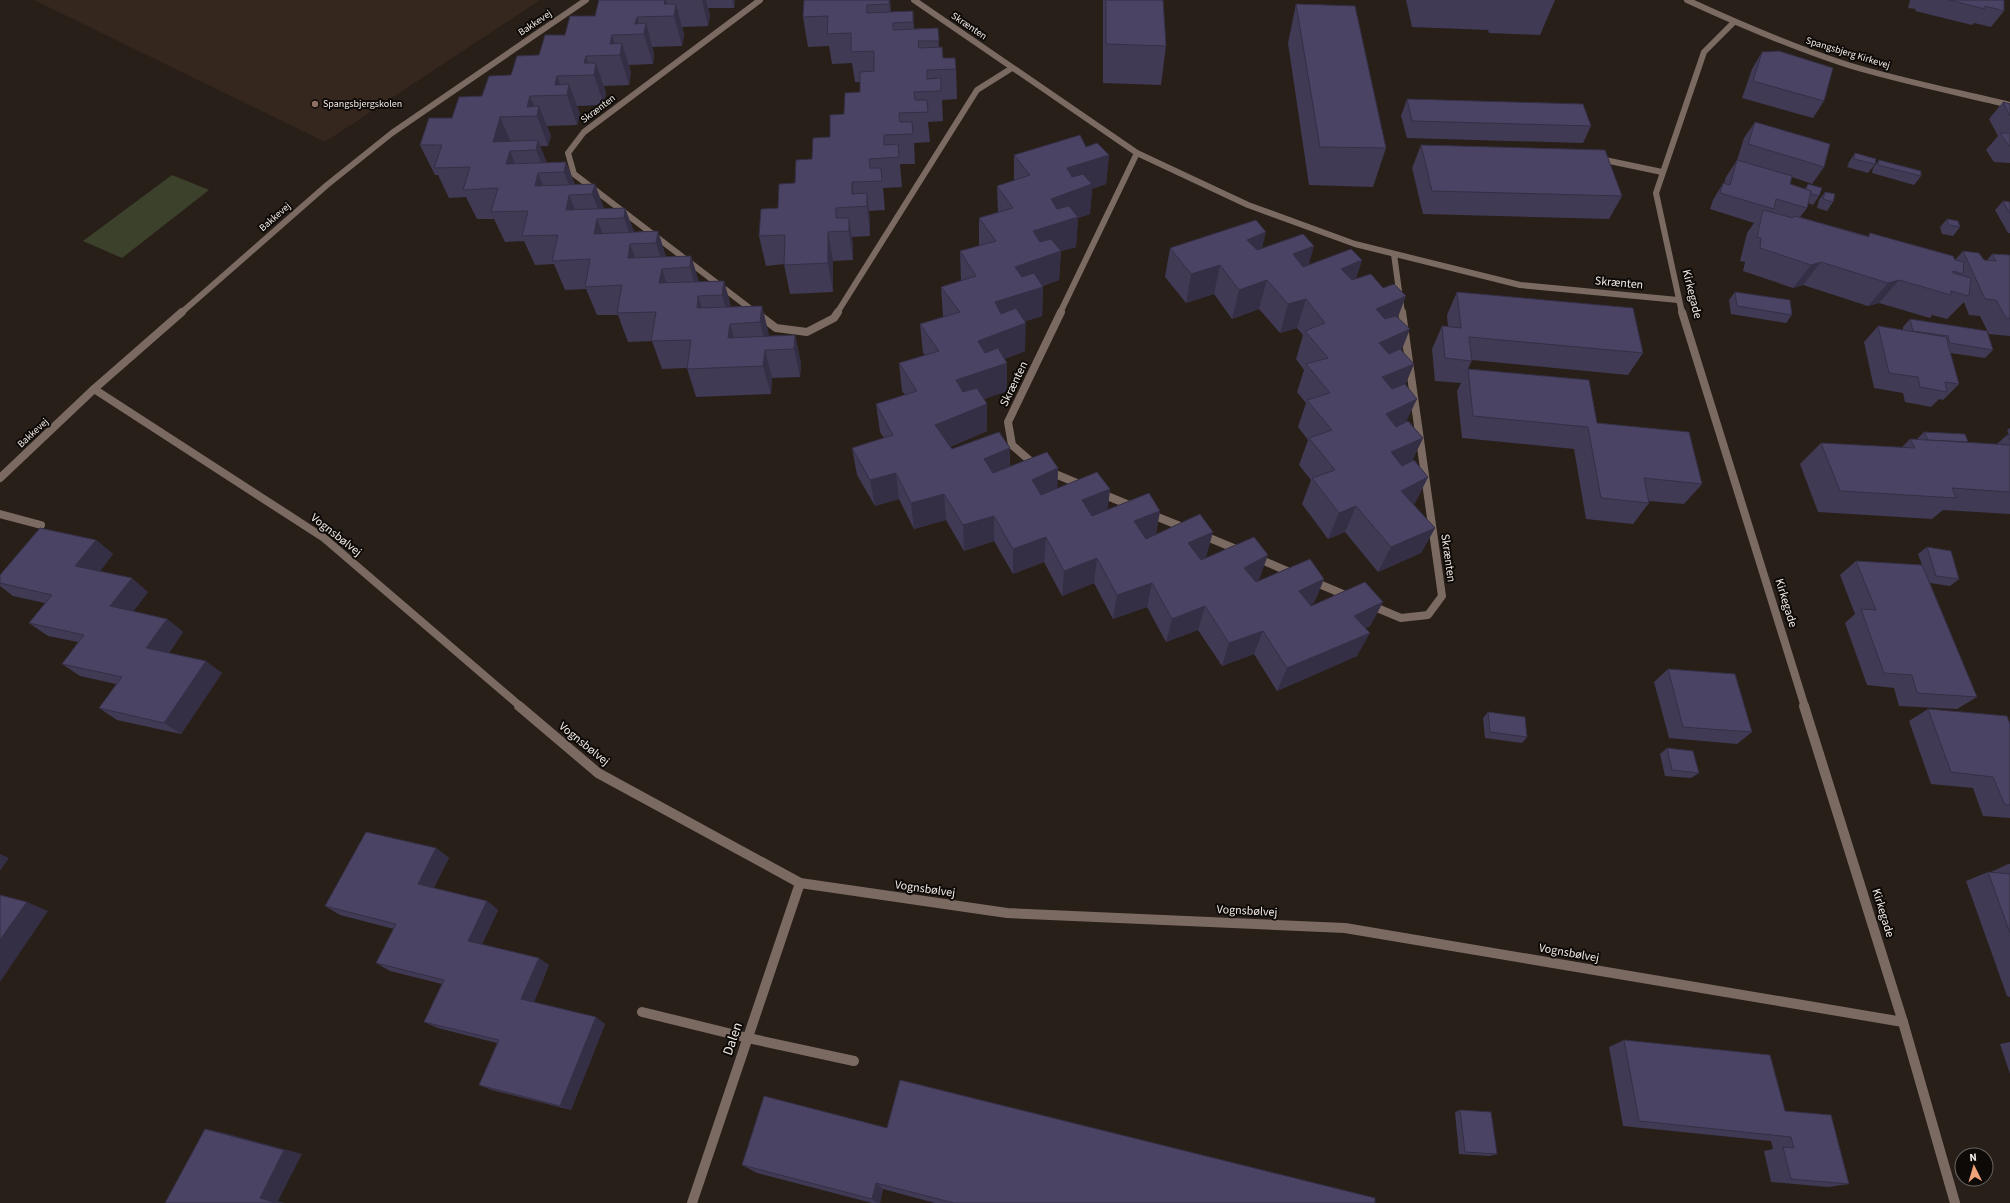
<svg xmlns="http://www.w3.org/2000/svg" width="2010" height="1203" viewBox="0 0 2010 1203" font-family="'Source Sans 3',sans-serif">
<style>
.built{fill:#36271e}
.green{fill:#3c412c}
.lines{fill:none;stroke-linecap:round;stroke-linejoin:round}
.service-far2{stroke:#7b6a62;stroke-width:6}
.service-far1{stroke:#7b6a62;stroke-width:8}
.service{stroke:#7b6a62;stroke-width:10}
.minor-far2{stroke:#7b6a62;stroke-width:6}
.minor-far1{stroke:#7b6a62;stroke-width:8}
.minor{stroke:#7b6a62;stroke-width:10}
.tertiary{stroke:#7b6a62;stroke-width:6}
.wall{fill:#403a55}
.shaded-wall{fill:#342f45}
.building{fill:#4b4363;stroke:#342f45}
.education-dot{fill:#8d6e63;stroke:#0e0a07;stroke-width:1.5}
.labels{text-anchor:middle;dominant-baseline:central;stroke-width:4;stroke-linejoin:round;paint-order:stroke}
.far-street-label{font-size:10px;fill:#f2ebe7;stroke:#0e0a07}
.far-poi-label{font-size:10px;fill:#f2ebe7;stroke:#0e0a07;text-anchor:start}
.street-label{font-size:12px;fill:#f2ebe7;stroke:#0e0a07}
.near-street-label{font-size:14px;fill:#f2ebe7;stroke:#0e0a07}
</style>
<rect width="100%" height="100%" fill="#281f19"/>
<polygon class="built" points="34,0 540,0 325,142"/>
<polygon class="green" points="172,175 209,190 122,258 83,241"/>
<g class="lines">
<g class="service-far2">
<polyline points="1600,159 1662,172"/>
<polyline points="1394,254 1402,313"/>
<polyline points="756,313 574,174 568,153 584,132 760,0"/>
<polyline points="837,313 977,90 1012,68"/>
<polyline points="1060,313 1137,153"/>
</g>
<g class="service-far1">
<polyline points="755,312 776,328 807,332 834,318 838,312"/>
<polyline points="1036,466 1012,445 1008,422 1061,312"/>
<polyline points="1048,471 1084,486"/>
<polyline points="1100,493 1134,507"/>
<polyline points="0,514 41,525"/>
<polyline points="1150,514 1185,528"/>
<polyline points="1202,535 1241,551"/>
<polyline points="1257,558 1294,574"/>
<polyline points="1312,581 1350,597"/>
<polyline points="1370,605 1401,618 1428,615 1442,596 1402,312"/>
</g>
<polyline class="service" points="642,1012 748,1038 854,1061"/>
<g class="minor-far2">
<polyline points="914,0 1137,153 1248,205 1355,244 1520,285 1678,300"/>
<polyline points="181,313 327,185 392,133 586,0"/>
<polyline points="1682,313 1656,193 1704,52 1734,22"/>
</g>
<g class="minor-far1">
<polyline points="1682,312 1805,707"/>
<polyline points="94,389 324,538 521,707"/>
<polyline points="0,478 94,389 182,312"/>
</g>
<g class="minor">
<polyline points="519,706 598,773 800,883 1007,913 1345,928 1903,1022"/>
<polyline points="1804,706 1903,1022 1955,1203"/>
<polyline points="692,1203 800,883"/>
</g>
<path class="tertiary" d="M1687 0C1739 24 1793 47 1848 65 1901 81 1956 92 2010 105"/>
</g>
<g class="wall">
<polygon points="599,0 735,0 734,8 708,8 710,16 708,26 682,27 684,34 682,46 652,47 654,53 653,64 629,65 631,73 629,85 604,86 606,93 604,105 577,106 580,114 577,125 547,126 551,136 548,146 540,146 546,163 566,162 575,185 595,184 604,209 625,208 634,232 658,231 666,257 691,256 699,282 724,281 731,307 762,306 769,336 795,335 801,364 800,377 772,378 771,394 696,397 687,368 662,369 652,341 628,342 618,315 597,315 586,289 565,290 554,264 535,265 524,241 505,242 494,219 477,219 466,197 449,198 438,175 435,175 420,145 452,118 511,75 565,35 595,16"/>
<polygon points="804,0 890,0 891,12 913,11 914,29 938,28 939,48 943,58 956,69 957,99 942,100 943,121 928,122 930,142 914,143 915,164 900,164 902,187 883,188 885,210 869,211 870,222 870,236 852,237 853,247 853,260 833,261 833,292 790,294 784,264 766,266 759,236 795,183 830,137 844,114 860,92 860,82 855,82 852,63 832,64 829,46 808,47 803,17"/>
<polygon points="1103,0 1163,0 1166,46 1161,85 1103,83"/>
<polygon points="1406,0 1555,0 1540,35 1489,33 1488,30 1412,27"/>
<polygon points="1910,0 2004,0 2004,11 1991,27 1974,23 1972,25 1915,11 1916,9 1908,8"/>
<polygon points="1296,4 1386,148 1373,187 1309,185 1288,43"/>
<polygon points="1762,52 1824,101 1813,118 1742,98 1752,69"/>
<polygon points="1407,99 1591,126 1583,143 1407,138 1401,116"/>
<polygon points="2003,102 2010,104 2010,163 1994,162 1986,150 1998,136 1989,119"/>
<polygon points="1755,122 1824,167 1812,184 1792,177 1790,184 1805,189 1808,184 1819,196 1813,205 1808,203 1807,208 1800,217 1868,236 1870,233 1955,260 1963,251 1984,260 1987,260 1992,254 2010,255 2010,336 1989,334 1980,316 1969,315 1964,302 1947,319 1932,315 1930,318 1879,303 1868,306 1803,285 1793,288 1743,271 1745,262 1740,261 1747,233 1754,223 1710,209 1713,200 1723,183 1724,184 1726,177 1737,160 1744,138"/>
<polygon points="1421,145 1622,196 1609,219 1423,214 1412,168"/>
<polygon points="1086,147 1109,155 1106,184 1092,189 1090,214 1078,218 1076,247 1061,251 1059,280 1043,286 1042,316 1025,321 1025,351 1004,359 1007,391 984,399 987,431 950,447 952,449 1010,466 1058,468 1057,488 1110,489 1107,510 1160,511 1156,534 1206,558 1259,580 1256,582 1324,579 1314,603 1310,605 1311,606 1383,602 1370,626 1365,628 1357,656 1277,691 1254,654 1222,666 1198,630 1166,642 1147,607 1113,619 1094,583 1062,596 1044,562 1013,574 994,541 964,551 946,520 914,529 899,499 875,506 857,475 852,448 884,438 880,432 876,404 905,395 902,391 899,363 925,355 923,353 920,324 944,317 943,316 941,287 961,281 960,251 979,246 979,218 998,212 997,186 1014,181 1014,155"/>
<polygon points="1855,153 1875,164 1868,173 1847,167 1849,162"/>
<polygon points="1879,160 1921,176 1914,185 1872,173 1873,168"/>
<polygon points="1825,192 1833,202 1827,211 1817,208 1819,200"/>
<polygon points="2003,201 2010,202 2010,233 2008,233 1995,210"/>
<polygon points="1947,219 1960,227 1953,236 1942,234 1940,227"/>
<polygon points="1170,248 1262,248 1309,264 1362,260 1356,278 1398,317 1401,351 1414,364 1405,385 1406,422 1423,438 1412,461 1428,477 1415,503 1413,504 1435,528 1421,553 1378,572 1345,532 1328,539 1302,504 1311,480 1299,465 1308,440 1298,427 1306,403 1297,392 1304,370 1296,359 1303,335 1297,328 1280,333 1259,309 1232,319 1214,294 1186,303 1165,277"/>
<polygon points="1457,292 1643,353 1628,375 1472,360 1468,369 1597,423 1702,484 1684,504 1649,501 1649,503 1633,524 1586,519 1574,449 1462,438 1457,391 1461,383 1435,381 1432,349 1442,326 1448,327 1447,315"/>
<polygon points="1735,292 1792,315 1786,323 1731,314 1729,300"/>
<polygon points="1910,319 1993,350 1985,358 1950,353 1959,384 1943,400 1939,399 1931,407 1905,402 1903,393 1874,388 1864,342 1878,326 1903,330 1903,327"/>
<polygon points="2010,428 2010,514 1943,510 1932,519 1818,512 1800,464 1821,443 1901,448 1910,439 1917,439 1924,432 1968,442 1997,444 2007,435 2009,435 2007,430"/>
<polygon points="96,540 113,554 100,571 148,592 133,611 167,619 183,632 169,653 222,673 181,734 117,720 99,708 116,684 80,676 62,664 78,642 48,636 29,623 45,603 13,596 0,586 0,575"/>
<polygon points="1927,547 1959,579 1950,586 1930,583 1977,697 1957,709 1899,706 1894,688 1867,685 1845,623 1855,614 1840,575 1856,561 1922,565 1918,554"/>
<polygon points="1668,669 1752,732 1737,744 1669,738 1654,682"/>
<polygon points="1928,709 2010,724 2010,818 1983,816 1973,788 1931,784 1909,721"/>
<polygon points="1488,712 1527,737 1522,743 1485,738 1483,718"/>
<polygon points="1667,748 1699,773 1691,778 1665,776 1660,754"/>
<polygon points="436,848 449,858 433,888 487,901 498,910 482,944 549,965 534,1002 605,1024 571,1110 492,1090 479,1085 497,1043 438,1028 424,1022 442,984 390,971 376,963 394,929 340,915 325,906"/>
<polygon points="2008,864 2010,864 2010,997 2007,996 1966,881 1988,872 1991,872"/>
<polygon points="1624,1040 1785,1111 1849,1184 1828,1187 1771,1182 1764,1151 1773,1149 1771,1141 1623,1126 1609,1047"/>
<polygon points="2010,1042 2010,1074 2000,1044"/>
<polygon points="1460,1110 1497,1154 1490,1156 1459,1154 1455,1112"/>
<polygon points="887,1128 1375,1203 935,1203 883,1189 880,1203 872,1203 757,1173 742,1165"/>
</g>
<g class="shaded-wall">
<polygon points="665,0 666,0 670,16 664,4"/>
<polygon points="702,0 706,0 710,16 708,26"/>
<polygon points="732,0 735,0 734,8"/>
<polygon points="889,0 892,24 892,34 889,4"/>
<polygon points="676,4 684,34 682,46 674,16"/>
<polygon points="637,17 642,34 635,24"/>
<polygon points="646,23 654,53 653,64 644,34"/>
<polygon points="612,35 618,55 610,44"/>
<polygon points="622,43 631,73 629,85 620,55"/>
<polygon points="586,56 592,75 584,63"/>
<polygon points="596,63 606,93 604,105 594,75"/>
<polygon points="557,76 564,95 555,85"/>
<polygon points="569,84 580,114 577,125 567,95"/>
<polygon points="530,96 537,114 539,106 551,136 548,146 537,116 527,107"/>
<polygon points="500,117 513,147 510,151 522,181 519,194 493,142"/>
<polygon points="538,140 550,170 545,172 536,150"/>
<polygon points="1109,155 1106,184 1092,189 1090,214 1078,218 1076,247 1061,251 1059,280 1015,296 1015,267 1067,168"/>
<polygon points="566,162 577,192 573,195 564,172"/>
<polygon points="538,173 550,202 535,186"/>
<polygon points="852,182 855,207 852,194"/>
<polygon points="595,184 606,214 602,219 592,194"/>
<polygon points="867,193 870,222 870,236 867,206"/>
<polygon points="569,195 581,225 566,210"/>
<polygon points="625,208 636,237 633,244 624,218"/>
<polygon points="849,218 853,247 853,260 849,231"/>
<polygon points="597,219 608,248 594,234"/>
<polygon points="658,231 667,261 664,269 656,243"/>
<polygon points="828,232 833,261 833,292 828,263"/>
<polygon points="1266,232 1259,261 1247,240"/>
<polygon points="630,244 641,273 628,258"/>
<polygon points="1314,246 1306,275 1293,254"/>
<polygon points="691,256 700,285 698,296 690,267"/>
<polygon points="1362,260 1352,289 1341,269"/>
<polygon points="1821,262 1803,285 1793,288 1811,265"/>
<polygon points="1220,265 1214,294 1186,303 1191,274"/>
<polygon points="662,269 671,298 659,283"/>
<polygon points="1267,280 1259,309 1232,319 1239,290"/>
<polygon points="1899,280 1879,303 1868,306 1888,283"/>
<polygon points="724,281 732,310 730,324 722,295"/>
<polygon points="1043,287 1042,316 996,331 995,302"/>
<polygon points="698,296 707,325 697,308"/>
<polygon points="1406,296 1395,325 1365,338 1376,309"/>
<polygon points="1306,299 1297,328 1280,333 1288,304"/>
<polygon points="762,306 769,335 767,351 760,322"/>
<polygon points="1026,323 1025,351 979,369 978,341"/>
<polygon points="730,324 738,352 728,338"/>
<polygon points="1410,329 1399,357 1368,371 1379,343"/>
<polygon points="795,335 801,364 800,377 794,349"/>
<polygon points="765,350 772,378 771,394 763,366"/>
<polygon points="1007,363 1007,391 958,408 956,380"/>
<polygon points="1414,364 1402,392 1371,405 1382,377"/>
<polygon points="1417,399 1404,426 1375,441 1386,414"/>
<polygon points="987,404 987,431 938,452 935,425"/>
<polygon points="1423,438 1410,465 1379,479 1391,452"/>
<polygon points="1010,448 1010,475 984,485 984,459"/>
<polygon points="1058,468 1057,495 1031,506 1032,480"/>
<polygon points="896,473 899,499 875,506 870,480"/>
<polygon points="1428,477 1415,503 1388,517 1401,491"/>
<polygon points="1110,489 1107,516 1079,526 1082,500"/>
<polygon points="944,494 946,520 914,529 911,503"/>
<polygon points="1356,506 1345,532 1328,539 1339,513"/>
<polygon points="1160,511 1155,537 1129,546 1134,521"/>
<polygon points="994,516 994,541 964,551 963,525"/>
<polygon points="1435,528 1421,553 1378,572 1391,547"/>
<polygon points="1213,532 1206,558 1182,568 1188,543"/>
<polygon points="1046,537 1044,562 1013,574 1013,549"/>
<polygon points="96,540 113,554 93,580 75,566"/>
<polygon points="1268,555 1259,580 1236,592 1244,568"/>
<polygon points="1097,558 1094,583 1062,596 1064,571"/>
<polygon points="132,578 148,592 127,620 110,606"/>
<polygon points="1324,579 1314,603 1289,615 1299,591"/>
<polygon points="1152,583 1147,607 1113,619 1117,595"/>
<polygon points="1383,602 1370,626 1342,640 1354,616"/>
<polygon points="1205,606 1198,630 1166,642 1172,619"/>
<polygon points="167,619 183,632 163,661 146,648"/>
<polygon points="1263,631 1254,654 1222,666 1229,643"/>
<polygon points="1370,633 1357,656 1277,691 1287,668"/>
<polygon points="206,661 222,673 181,734 164,723"/>
<polygon points="436,848 449,858 431,894 418,884"/>
<polygon points="0,854 9,858 0,871"/>
<polygon points="487,901 498,910 480,949 468,941"/>
<polygon points="27,902 48,911 0,982 0,940"/>
<polygon points="539,958 549,965 532,1006 521,999"/>
<polygon points="596,1017 605,1024 571,1110 560,1106"/>
<polygon points="205,1129 225,1133 302,1154 278,1201 285,1203 276,1203 260,1198"/>
<polygon points="876,1183 883,1189 880,1203 877,1203 872,1199"/>
</g>
<g class="building">
<polygon points="599,0 665,0 664,4 676,4 674,16 637,17 635,24 646,23 644,34 612,35 610,44 622,43 620,55 586,56 584,63 596,63 594,75 557,76 555,85 569,84 567,95 530,96 527,107 539,106 537,116 500,117 493,142 538,140 536,150 510,151 506,164 566,162 564,172 538,173 535,186 595,184 592,194 569,195 566,210 625,208 624,218 597,219 594,234 658,231 656,243 630,244 628,258 691,256 690,267 662,269 659,283 724,281 722,295 698,296 697,308 762,306 760,322 730,324 728,338 795,335 794,349 765,350 763,366 687,369 691,340 651,341 656,312 617,313 622,285 585,287 590,259 552,261 558,235 522,236 528,211 491,212 498,188 463,190 470,167 434,168 442,145 420,145 429,118 452,118 459,97 482,96 489,76 511,75 517,56 539,55 545,35 565,35 570,16 595,16"/>
<polygon points="804,0 889,0 889,4 867,5 867,13 913,11 913,22 893,23 893,30 938,28 939,41 918,41 919,48 942,47 943,58 955,58 956,69 927,70 927,79 941,78 941,91 914,92 915,100 927,100 928,112 899,113 900,122 912,122 913,134 884,135 884,145 898,144 899,157 869,159 870,168 881,168 882,181 852,182 852,194 867,193 867,206 836,208 836,218 849,218 849,231 828,232 828,263 784,265 785,235 759,236 761,209 778,208 779,184 795,183 796,160 812,159 813,138 830,137 830,115 844,114 845,93 860,92 860,72 874,71 874,51 851,52 851,33 827,34 828,16 803,17"/>
<polygon points="1106,0 1163,0 1166,46 1106,44"/>
<polygon points="1949,0 2004,0 2004,11 1985,6 1985,9"/>
<polygon points="1296,4 1355,6 1386,148 1320,147"/>
<polygon points="1779,51 1833,68 1824,101 1753,81 1762,52"/>
<polygon points="1407,99 1583,104 1591,126 1412,121"/>
<polygon points="2003,102 2010,104 2010,116"/>
<polygon points="1755,122 1830,144 1824,167 1748,144"/>
<polygon points="2000,133 2010,133 2010,146 2009,146"/>
<polygon points="1080,135 1086,147 1097,143 1109,155 1067,168 1072,177 1083,174 1092,184 1051,199 1057,209 1069,206 1078,217 1033,231 1040,242 1051,239 1061,251 1015,267 1022,277 1034,273 1043,287 995,302 1001,314 1016,308 1026,323 978,341 985,353 998,348 1007,363 956,380 963,392 977,388 987,404 935,425 952,449 999,432 1010,448 984,459 993,473 1047,452 1058,468 1032,480 1041,495 1097,472 1110,489 1082,500 1092,516 1149,493 1160,511 1134,521 1146,539 1200,514 1213,532 1188,543 1201,560 1254,537 1268,555 1244,568 1256,582 1310,559 1324,579 1299,591 1311,606 1365,582 1383,602 1354,616 1370,633 1287,668 1263,631 1229,643 1205,606 1172,619 1152,583 1117,595 1097,558 1064,571 1046,537 1013,549 994,516 963,525 944,494 911,503 896,473 870,480 852,448 893,435 876,404 917,391 899,363 939,351 920,324 960,312 941,287 976,276 960,251 996,241 979,218 1013,208 997,186 1030,175 1014,155"/>
<polygon points="1421,145 1605,150 1622,196 1432,191"/>
<polygon points="1855,153 1876,159 1875,164 1854,159"/>
<polygon points="1737,160 1792,176 1790,184 1811,191 1807,208 1776,199 1774,209 1720,193 1723,183 1730,185"/>
<polygon points="1879,160 1921,171 1921,176 1878,165"/>
<polygon points="1808,184 1822,188 1819,196 1811,194 1811,191 1806,189"/>
<polygon points="1825,192 1835,194 1833,202 1823,199"/>
<polygon points="2003,201 2010,202 2010,214"/>
<polygon points="1763,210 1793,218 1795,216 1869,237 1870,233 1953,256 1955,260 1964,262 1963,274 1953,271 1953,273 1971,278 1969,296 1951,291 1951,295 1899,280 1888,283 1821,262 1811,265 1760,248 1761,238 1757,237"/>
<polygon points="1947,219 1958,221 1960,227 1949,225"/>
<polygon points="1256,220 1266,232 1247,240 1257,250 1303,234 1314,246 1293,254 1303,267 1351,249 1362,260 1341,269 1352,280 1371,274 1383,288 1394,284 1406,296 1376,309 1385,319 1396,316 1410,329 1379,343 1389,354 1400,349 1414,364 1382,377 1392,389 1405,384 1417,399 1386,414 1396,427 1408,421 1423,438 1391,452 1402,466 1414,460 1428,477 1401,491 1435,528 1391,547 1356,506 1339,513 1312,478 1335,470 1309,438 1332,430 1307,400 1330,393 1306,364 1328,358 1305,331 1325,323 1306,299 1288,304 1267,280 1239,290 1220,265 1191,274 1170,248"/>
<polygon points="1963,251 1979,253 1984,260 1996,261 1992,254 2010,255 2010,319 2006,318 1996,300 1985,299"/>
<polygon points="1457,292 1633,308 1643,353 1469,337 1472,361 1445,358 1442,326 1461,328"/>
<polygon points="1735,292 1790,300 1792,315 1737,306"/>
<polygon points="1910,319 1987,331 1993,350 1950,343 1948,336 1913,331"/>
<polygon points="1878,326 1946,337 1959,384 1945,382 1947,392 1920,387 1918,377 1889,373"/>
<polygon points="1468,369 1589,380 1597,423 1689,432 1702,484 1644,478 1649,503 1601,498 1588,427 1473,416"/>
<polygon points="1924,432 1965,434 1968,442 1928,440"/>
<polygon points="2007,435 2010,435 2010,440"/>
<polygon points="1910,439 2010,445 2010,492 1952,488 1956,498 1840,491 1821,443 1915,448"/>
<polygon points="40,528 96,540 75,566 132,578 110,606 167,619 146,648 206,661 164,723 99,708 122,677 62,664 84,635 29,623 52,595 0,583 0,575"/>
<polygon points="1927,547 1951,551 1959,579 1936,576"/>
<polygon points="1856,561 1922,565 1977,697 1917,693 1912,675 1884,673 1861,609 1876,610"/>
<polygon points="1668,669 1735,674 1752,732 1683,727"/>
<polygon points="1928,709 2007,716 2010,724 2010,805 2005,805 1993,777 1951,772"/>
<polygon points="1488,712 1525,717 1527,737 1490,732"/>
<polygon points="1667,748 1693,751 1699,773 1672,770"/>
<polygon points="366,832 436,848 418,884 487,901 468,941 539,958 521,999 596,1017 560,1106 479,1085 499,1040 424,1022 444,980 376,963 396,924 325,906"/>
<polygon points="1988,872 2010,874 2010,933"/>
<polygon points="0,895 27,902 0,940"/>
<polygon points="1624,1040 1770,1055 1785,1111 1831,1115 1849,1184 1791,1179 1783,1147 1794,1148 1791,1137 1639,1121"/>
<polygon points="900,1080 1375,1198 1375,1203 954,1203 876,1183 872,1199 742,1165 764,1096 887,1128"/>
<polygon points="1460,1110 1491,1112 1497,1154 1465,1152"/>
<polygon points="205,1129 284,1150 260,1198 276,1203 165,1203"/>
</g>
<circle class="education-dot" cx="315" cy="104" r="4"/>
<g class="labels">
<g class="far-street-label">
<text transform="translate(535 23) rotate(-34)">Bakkevej</text>
<text transform="translate(969 26) rotate(34)">Skrænten</text>
<text transform="translate(1848 53) rotate(17)">Spangsbjerg Kirkevej</text>
<text transform="translate(598 109) rotate(-37)">Skrænten</text>
<text transform="translate(275 217) rotate(-41)">Bakkevej</text>
<text transform="translate(33 433) rotate(-43)">Bakkevej</text>
</g>
<g class="far-poi-label">
<text x="323" y="104">Spangsbjergskolen</text>
</g>
<g class="street-label">
<text transform="translate(1619 283) rotate(5)">Skrænten</text>
<text transform="translate(1692 294) rotate(76)">Kirkegade</text>
<text transform="translate(1014 384) rotate(-64)">Skrænten</text>
<text transform="translate(336 535) rotate(38)">Vognsbølvej</text>
<text transform="translate(1448 558) rotate(82)">Skrænten</text>
<text transform="translate(1786 603) rotate(73)">Kirkegade</text>
<text transform="translate(584 744) rotate(39)">Vognsbølvej</text>
<text transform="translate(925 889) rotate(8)">Vognsbølvej</text>
<text transform="translate(1247 911) rotate(3)">Vognsbølvej</text>
<text transform="translate(1883 913) rotate(73)">Kirkegade</text>
<text transform="translate(1569 953) rotate(10)">Vognsbølvej</text>
</g>
<g class="near-street-label">
<text transform="translate(733 1039) rotate(-71)">Dalen</text>
</g>
</g>
<g transform="translate(1974 1167) rotate(355)"><circle r="19" fill="#0e0a07" stroke="#696461"/>
<path d="M0-3L7 15L0 10L-7 15Z" fill="#f0a279"/>
<text y="-6" font-size="11" font-weight="bold" text-anchor="middle" fill="#f2ebe7">N</text>
</g>
</svg>
